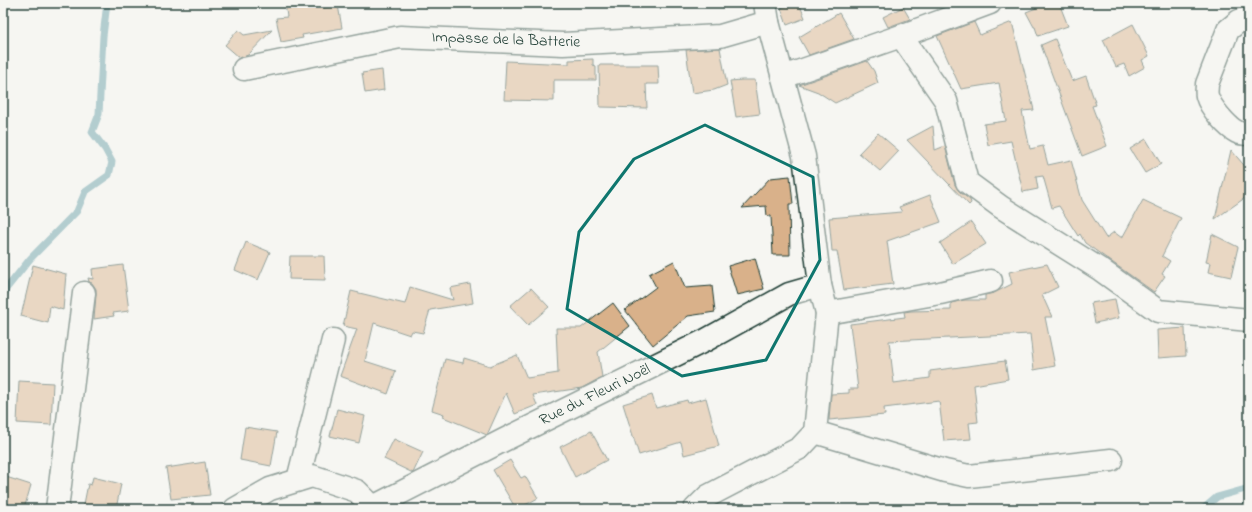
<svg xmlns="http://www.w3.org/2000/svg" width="1252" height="512" viewBox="0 0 1252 512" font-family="'Indie Flower',sans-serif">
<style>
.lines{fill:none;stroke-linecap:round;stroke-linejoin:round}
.stream{stroke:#629ba4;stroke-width:7}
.building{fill:#d9b18a;stroke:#1f3d34}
.street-casing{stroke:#1f3d34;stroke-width:25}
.street{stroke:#f6f6f2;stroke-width:22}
.marked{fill:none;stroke:#0f766e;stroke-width:3;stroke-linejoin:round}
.labels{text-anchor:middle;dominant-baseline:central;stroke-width:3;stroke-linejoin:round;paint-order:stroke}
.street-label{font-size:16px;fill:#1f3d34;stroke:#f6f6f2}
</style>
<rect width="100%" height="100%" fill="#f6f6f2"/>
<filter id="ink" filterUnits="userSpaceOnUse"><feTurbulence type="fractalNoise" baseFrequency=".025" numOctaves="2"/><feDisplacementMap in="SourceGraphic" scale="8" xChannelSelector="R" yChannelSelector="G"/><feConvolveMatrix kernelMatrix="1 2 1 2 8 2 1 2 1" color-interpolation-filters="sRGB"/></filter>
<g filter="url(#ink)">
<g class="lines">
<g class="stream">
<polyline points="3,300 6,289 30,259 77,211 85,192 109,175 112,162 105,149 92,132 99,114 103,36 107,3"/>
<polyline points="1203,509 1217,497 1249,488"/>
</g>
</g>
<g class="building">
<polygon points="285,3 323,3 324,8 338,5 342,28 302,35 303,38 281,42 276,18 287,17"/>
<polygon points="794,3 799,3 805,18 787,25 781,8"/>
<polygon points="1049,3 1059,3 1068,26 1038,36 1035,27 1034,27 1026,12"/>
<polygon points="903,7 910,19 888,27 883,17"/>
<polygon points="839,13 854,39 809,55 799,37"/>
<polygon points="974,22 980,35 1012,22 1034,110 1022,111 1030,149 1043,146 1048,165 1071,160 1082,200 1106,238 1114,232 1122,238 1143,200 1181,218 1162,256 1170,261 1162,274 1165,276 1154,292 1085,243 1080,234 1078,236 1059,206 1052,208 1043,176 1036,177 1038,189 1023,192 1011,141 988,145 984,124 1006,121 999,83 961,89 937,36"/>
<polygon points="1133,24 1149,56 1142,60 1145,67 1129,76 1124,64 1116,67 1103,40"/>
<polygon points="238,30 244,35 272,30 248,55 240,58 225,45"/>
<polygon points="1055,39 1072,81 1086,76 1096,105 1092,106 1107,146 1082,156 1041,45"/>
<polygon points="720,48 727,85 714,90 692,93 686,50"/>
<polygon points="593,59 593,65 596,66 596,80 554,80 554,101 504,100 506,61 569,64 569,60"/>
<polygon points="867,61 874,71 878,83 835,103 818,92 799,85"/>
<polygon points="599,65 658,65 659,84 646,84 647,108 600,107"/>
<polygon points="382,70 384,90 365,93 362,73"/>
<polygon points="742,80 755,80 760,114 736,117 730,81"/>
<polygon points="933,126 935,150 945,146 955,185 960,192 970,200 971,203 969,205 907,140"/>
<polygon points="878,133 899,151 880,171 859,153"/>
<polygon points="1146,139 1161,164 1145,173 1130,149"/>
<polygon points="1231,150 1249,171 1249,195 1215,219"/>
<polygon points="790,176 793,204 789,204 790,255 773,255 771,216 767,216 766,206 742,208 770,178"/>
<polygon points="930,195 941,222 887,241 893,284 844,290 837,251 832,251 829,218 902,212 899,207"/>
<polygon points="971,222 986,244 953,264 940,243"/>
<polygon points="1212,234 1238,247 1231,277 1208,272 1210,263 1206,262"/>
<polygon points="246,242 270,252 258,280 235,270"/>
<polygon points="290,256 324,256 325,280 289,279"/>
<polygon points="755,258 764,289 737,295 728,266"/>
<polygon points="674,261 685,288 712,286 715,312 688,316 653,345 625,310 656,287 649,274"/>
<polygon points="1047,264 1058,287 1042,295 1052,317 1045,317 1055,366 1034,370 1030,334 889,341 894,383 930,378 930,371 1005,361 1008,379 974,385 978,422 969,423 971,439 944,441 939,401 884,408 885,415 829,420 831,394 849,393 849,389 858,389 850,324 905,317 904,312 911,311 951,310 951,303 964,300 985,300 985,295 994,293 1012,284 1009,272"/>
<polygon points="33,265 66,274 63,310 50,306 48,323 21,316"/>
<polygon points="123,265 129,311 113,313 114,316 94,319 96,295 96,289 92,283 89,282 88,278 93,279 92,269"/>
<polygon points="470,284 473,303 430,310 423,333 412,331 410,335 374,323 365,361 396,371 388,394 340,376 357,329 343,326 351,291 405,304 410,287 453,300 450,288"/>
<polygon points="531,288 549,307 528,325 510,306"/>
<polygon points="1115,299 1119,318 1095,323 1091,303"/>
<polygon points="613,303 630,326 598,352 602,377 582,388 533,395 537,405 515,414 506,393 487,435 443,417 444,414 432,410 445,359 463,363 464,358 490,366 517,355 527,378 558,373 556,328 581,328"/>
<polygon points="1185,328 1186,356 1158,358 1157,330"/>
<polygon points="19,381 53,383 51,425 17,423"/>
<polygon points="652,395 656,408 687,400 688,403 706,398 719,446 684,455 681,442 639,455 623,404"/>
<polygon points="337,409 365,416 359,443 330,436"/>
<polygon points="245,427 277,432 271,466 240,460"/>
<polygon points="591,431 607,460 575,477 560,447"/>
<polygon points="394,439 423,452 413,473 384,459"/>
<polygon points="510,460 521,478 525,476 538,498 518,509 516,509 493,470"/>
<polygon points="205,462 210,495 171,499 166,468"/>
<polygon points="3,476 31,485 24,509 3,509"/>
<polygon points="93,477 121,484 116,509 83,509 88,484 91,485"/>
</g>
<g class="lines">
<defs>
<g id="street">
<path d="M1249 17 1239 21 1228 30 1207 84C1207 88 1206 92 1207 96 1210 107 1227 127 1237 132 1241 134 1245 134 1249 134"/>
<polyline points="901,36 946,101 967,182 1001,207 1101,270 1158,311 1249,320"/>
<polyline points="244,69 400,37 563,44 720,36 768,22"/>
<polyline points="783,77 901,36 990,3"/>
<polyline points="827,313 940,293 991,281"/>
<polyline points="815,432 945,471 969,476 1111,460"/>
<polyline points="298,480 333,340"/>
<polyline points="57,509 84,293"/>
<polyline points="235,509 270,489 312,476 357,491 373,507"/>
<polyline points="371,509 373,507 504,440 706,340 789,294 820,285"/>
<polyline points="695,509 708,496 800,448 815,432 827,313 820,285 804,156 768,22 765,3"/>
</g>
</defs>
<use href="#street" class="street-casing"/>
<use href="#street" class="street"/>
</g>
</g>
<path d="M0 0H1252V512H0ZM705 125 813 177 820 260 766 360 682 376 567 309 579 232 634 159Z" fill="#f6f6f2" fill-opacity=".55" fill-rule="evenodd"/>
<path class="marked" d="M705 125 813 177 820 260 766 360 682 376 567 309 579 232 634 159Z"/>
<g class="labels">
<g class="street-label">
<text transform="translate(506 40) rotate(2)">Impasse de la Batterie</text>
<text transform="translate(595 395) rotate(-26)">Rue du Fleuri Noël</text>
</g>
</g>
<rect width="1252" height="512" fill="none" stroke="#f6f6f2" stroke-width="16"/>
<rect x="8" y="8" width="1236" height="496" fill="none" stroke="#1f3d34" stroke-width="1.5" filter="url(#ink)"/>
</svg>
